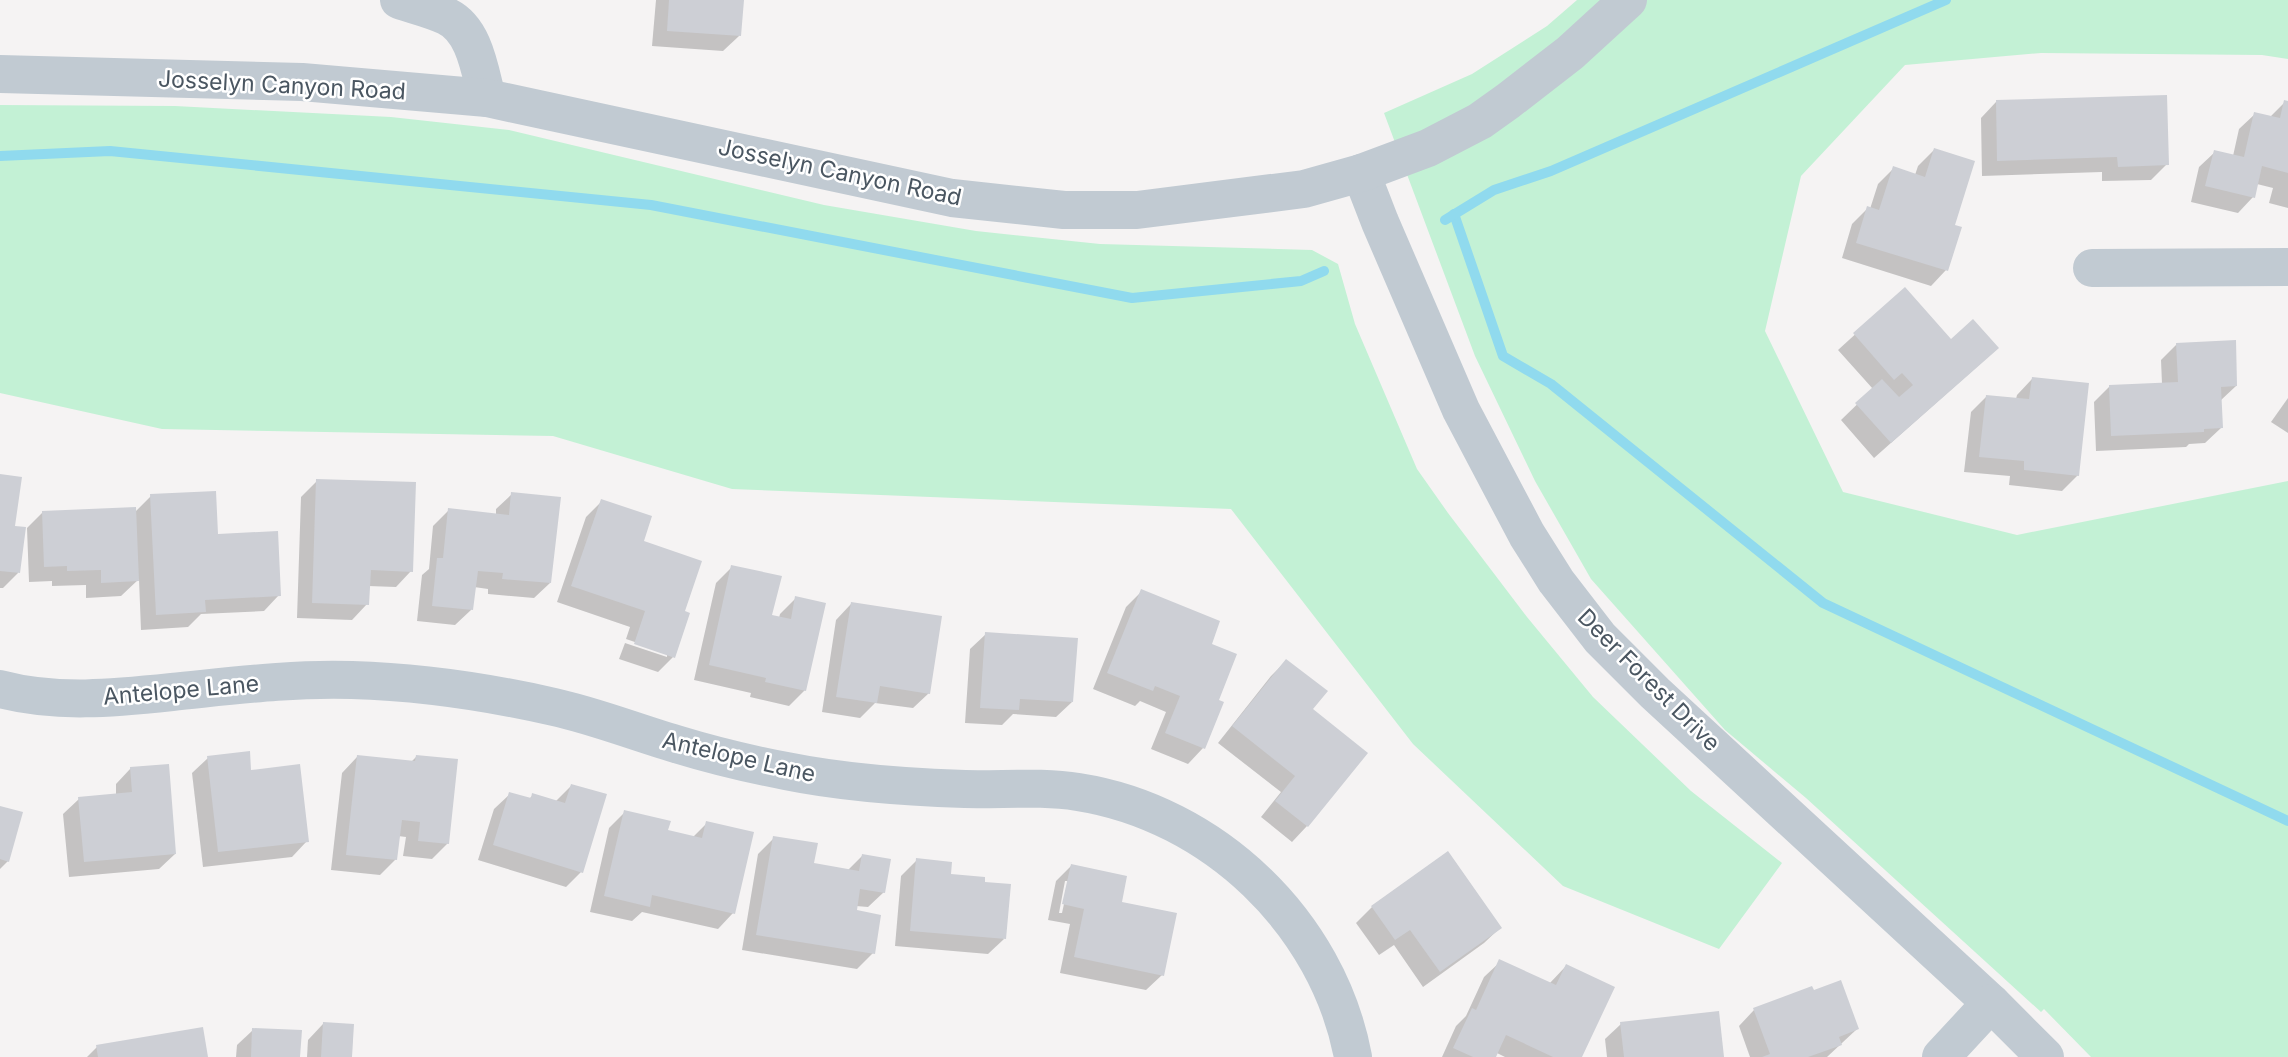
<svg xmlns="http://www.w3.org/2000/svg" width="2288" height="1057" viewBox="0 0 2288 1057" font-family="Inter,sans-serif">
<style>
.green{fill:#c3f1d5}
.shadow{fill:#0003;fill-rule:evenodd}
.lines{fill:none;stroke-linecap:round;stroke-linejoin:round}
.stream{stroke:#90daee;stroke-width:10}
.building{fill:#cdcfd5}
.minor{stroke:#c1cad2;stroke-width:38}
.tertiary{stroke:#c1cad2;stroke-width:38}
.labels{text-anchor:middle;dominant-baseline:central;stroke-width:5;stroke-linejoin:round;paint-order:stroke}
.street-label{font-size:23px;fill:#4a5661;stroke:#fff}
</style>
<rect width="100%" height="100%" fill="#f5f3f3"/>
<g class="green">
<polygon points="1577,0 2288,0 2288,59 2262,55 2041,53 1905,65 1801,176 1765,331 1843,492 2017,535 2288,481 2288,1057 2091,1057 2044,1009 2041,1012 1806,798 1725,730 1591,579 1535,481 1475,356 1384,113 1472,74 1547,26"/>
<polygon points="0,105 175,106 391,117 509,130 824,205 976,231 1100,244 1312,250 1338,264 1355,324 1417,469 1448,513 1527,617 1593,697 1691,791 1782,863 1719,949 1563,886 1413,744 1231,509 732,489 553,436 162,429 0,393"/>
</g>
<g class="shadow">
<polygon points="656,0 742,0 739,36 723,51 652,46"/>
<polygon points="1996,102 2167,164 2151,180 2102,181 2102,172 1982,176 1981,118"/>
<polygon points="2285,102 2288,103 2288,208 2269,203 2273,188 2257,184 2253,197 2238,213 2191,202 2199,167 2215,152 2233,156 2239,129 2255,114 2270,117"/>
<polygon points="1934,150 1953,226 1946,270 1931,286 1842,258 1852,224 1868,208 1870,209 1878,184 1894,168 1915,175 1918,166"/>
<polygon points="1905,289 1951,341 1981,363 1874,458 1841,420 1873,389 1838,350"/>
<polygon points="2177,344 2236,386 2220,401 2221,428 2205,443 2189,444 2186,447 2096,451 2094,402 2110,386 2162,384 2161,360"/>
<polygon points="2032,379 2078,475 2062,491 2009,485 2010,476 1964,472 1971,412 1987,396 2016,399 2017,395"/>
<polygon points="2288,398 2288,433 2271,422"/>
<polygon points="0,475 14,527 18,573 3,588 0,588"/>
<polygon points="317,481 411,571 396,587 368,586 367,604 352,620 297,618 301,497"/>
<polygon points="512,494 550,583 534,598 488,594 488,589 474,587 471,610 455,625 417,621 422,575 429,569 433,526 449,510 496,515 496,509"/>
<polygon points="151,496 216,536 279,595 264,611 201,614 188,627 141,630 139,579 121,596 86,598 86,585 52,586 52,581 29,582 27,528 43,512 134,513"/>
<polygon points="602,501 641,542 682,613 673,657 658,672 619,659 625,643 667,657 667,653 626,639 630,627 557,602 586,517"/>
<polygon points="732,567 770,616 779,618 780,614 796,598 805,690 789,706 750,697 751,693 694,680 716,583"/>
<polygon points="1141,592 1209,645 1217,700 1203,748 1188,764 1151,749 1166,712 1140,701 1135,706 1093,689 1126,607"/>
<polygon points="851,604 929,693 913,708 875,703 860,718 822,712 836,620"/>
<polygon points="986,634 1072,702 1056,717 1013,714 1002,725 965,723 970,649"/>
<polygon points="1286,661 1311,709 1307,826 1292,842 1261,817 1281,792 1218,743 1271,676"/>
<polygon points="357,757 410,763 416,757 448,843 432,859 403,856 406,837 398,836 396,859 380,875 331,870 342,773"/>
<polygon points="208,758 250,772 307,841 292,857 203,867 192,773"/>
<polygon points="131,768 175,854 159,869 69,877 63,814 79,799 116,795 116,784"/>
<polygon points="571,786 581,872 566,887 478,860 494,809 510,794 529,799 533,795 555,802"/>
<polygon points="0,808 8,861 0,869"/>
<polygon points="625,812 666,831 692,838 707,823 733,913 718,929 642,912 632,921 590,912 609,828"/>
<polygon points="774,838 812,865 847,871 862,856 884,892 868,907 856,906 855,912 873,953 857,969 742,950 758,854"/>
<polygon points="1448,854 1500,928 1484,943 1423,987 1394,945 1379,955 1356,923 1372,907"/>
<polygon points="917,860 949,876 1004,939 988,954 895,946 901,876"/>
<path d="M1071 866 1120 903 1162 975 1146 990 1060 973 1070 924 1048 920 1056 881ZM1065 881H1069L1062 913H1059Z"/>
<polygon points="1500,962 1549,984 1566,966 1580,1057 1505,1057 1497,1053 1494,1057 1442,1057 1456,1026 1466,1016 1484,977"/>
<polygon points="1754,1010 1857,1029 1827,1057 1750,1057 1739,1026"/>
<polygon points="323,1024 350,1057 307,1057 308,1040"/>
<polygon points="1621,1024 1722,1057 1607,1057 1605,1039"/>
<polygon points="253,1030 299,1057 236,1057 237,1045"/>
<polygon points="97,1047 206,1057 87,1057"/>
</g>
<g class="lines">
<g class="stream">
<polyline points="0,156 110,151 651,205 1132,298 1301,281 1324,271"/>
<polyline points="1454,214 1503,356 1551,384 1823,603 2288,821"/>
<polyline points="1445,220 1494,190 1551,171 1946,0"/>
</g>
</g>
<g class="building">
<polygon points="669,0 744,0 741,36 667,31"/>
<polygon points="2167,95 2169,165 2118,167 2117,157 1997,161 1996,100"/>
<polygon points="2284,100 2288,101 2288,173 2262,166 2255,198 2205,186 2214,150 2244,157 2254,112 2280,118"/>
<polygon points="1934,148 1975,161 1955,225 1962,227 1948,271 1856,243 1867,206 1879,210 1893,166 1925,177"/>
<polygon points="1905,287 1951,339 1973,319 1999,348 1891,443 1855,403 1882,379 1899,397 1913,385 1902,373 1894,380 1853,333"/>
<polygon points="2236,340 2237,386 2221,387 2223,428 2204,429 2204,432 2111,436 2109,385 2178,382 2176,343"/>
<polygon points="2032,377 2089,383 2079,476 2024,470 2024,461 1979,457 1986,395 2029,399"/>
<polygon points="0,474 22,477 15,526 26,527 20,573 0,571"/>
<polygon points="316,479 416,482 413,572 371,570 369,605 312,603"/>
<polygon points="216,491 218,534 278,531 281,596 205,600 206,612 156,615 150,494"/>
<polygon points="511,492 561,497 551,583 502,579 503,573 478,571 473,610 432,606 437,558 443,558 448,508 509,515"/>
<polygon points="601,499 652,516 644,541 702,561 685,611 690,613 675,658 634,644 645,611 571,586"/>
<polygon points="136,507 139,581 101,583 101,570 67,571 67,566 44,567 42,511"/>
<polygon points="731,565 782,576 772,615 791,619 795,596 826,603 806,691 765,682 766,678 709,665"/>
<polygon points="1141,589 1220,621 1212,644 1237,654 1219,700 1224,702 1205,749 1165,733 1180,696 1155,686 1153,691 1107,673"/>
<polygon points="851,602 942,616 930,694 880,686 877,703 836,697"/>
<polygon points="985,632 1078,638 1073,702 1020,699 1019,710 980,708"/>
<polygon points="1286,659 1328,691 1313,709 1368,753 1308,827 1275,801 1295,776 1232,726"/>
<polygon points="250,751 251,770 300,764 309,842 218,852 207,756"/>
<polygon points="357,755 415,761 416,755 458,759 449,844 418,841 420,822 402,820 397,860 346,855"/>
<polygon points="169,764 176,854 84,862 78,797 132,792 130,767"/>
<polygon points="571,784 607,794 583,873 493,845 509,792 531,798 532,793 565,803"/>
<polygon points="0,806 23,812 9,862 0,859"/>
<polygon points="624,810 671,821 668,830 702,838 706,821 754,832 735,914 652,895 650,907 604,896"/>
<polygon points="773,836 818,843 814,863 859,871 862,854 891,859 885,893 860,889 857,910 881,915 875,954 756,935"/>
<polygon points="1448,851 1502,928 1440,972 1410,930 1395,940 1371,906"/>
<polygon points="916,858 952,862 951,874 985,877 985,882 1011,884 1006,939 910,931"/>
<polygon points="1071,864 1127,876 1122,902 1177,913 1164,976 1074,957 1084,909 1062,904"/>
<polygon points="1499,959 1556,985 1566,964 1615,987 1582,1057 1553,1057 1506,1035 1496,1057 1473,1057 1453,1048 1472,1008 1476,1010"/>
<polygon points="1841,980 1859,1029 1839,1037 1842,1045 1808,1057 1762,1057 1770,1054 1753,1008 1812,986 1814,990"/>
<polygon points="1719,1011 1724,1057 1624,1057 1620,1022"/>
<polygon points="323,1022 354,1024 352,1057 321,1057"/>
<polygon points="203,1027 208,1057 98,1057 96,1045"/>
<polygon points="252,1028 302,1030 300,1057 251,1057"/>
</g>
<g class="lines">
<g class="minor">
<path d="M399 0C414 5 431 9 446 16 475 29 480 72 487 98"/>
<polyline points="1361,173 1380,222 1461,410 1527,535 1556,581 1600,638 1655,693 1991,1003 2045,1057"/>
<polyline points="2092,268 2288,267"/>
<path d="M0 689C56 704 115 698 172 692 232 686 292 678 352 680 420 682 488 692 554 707 595 716 635 732 676 744 712 755 749 764 786 771 845 783 905 787 965 789 1002 790 1042 786 1078 792 1213 813 1328 923 1353 1057"/>
<polyline points="1941,1057 1991,1003"/>
</g>
<polyline class="tertiary" points="0,74 302,82 487,98 952,198 1064,210 1137,210 1304,189 1361,173 1428,148 1480,121 1508,101 1570,53 1628,0"/>
</g>
<g class="labels">
<g class="street-label">
<text transform="translate(282 85) rotate(3)">Josselyn Canyon Road</text>
<text transform="translate(840 172) rotate(12)">Josselyn Canyon Road</text>
<text transform="translate(1649 680) rotate(45)">Deer Forest Drive</text>
<text transform="translate(181 690) rotate(-5)">Antelope Lane</text>
<text transform="translate(739 757) rotate(13)">Antelope Lane</text>
</g>
</g>
</svg>
